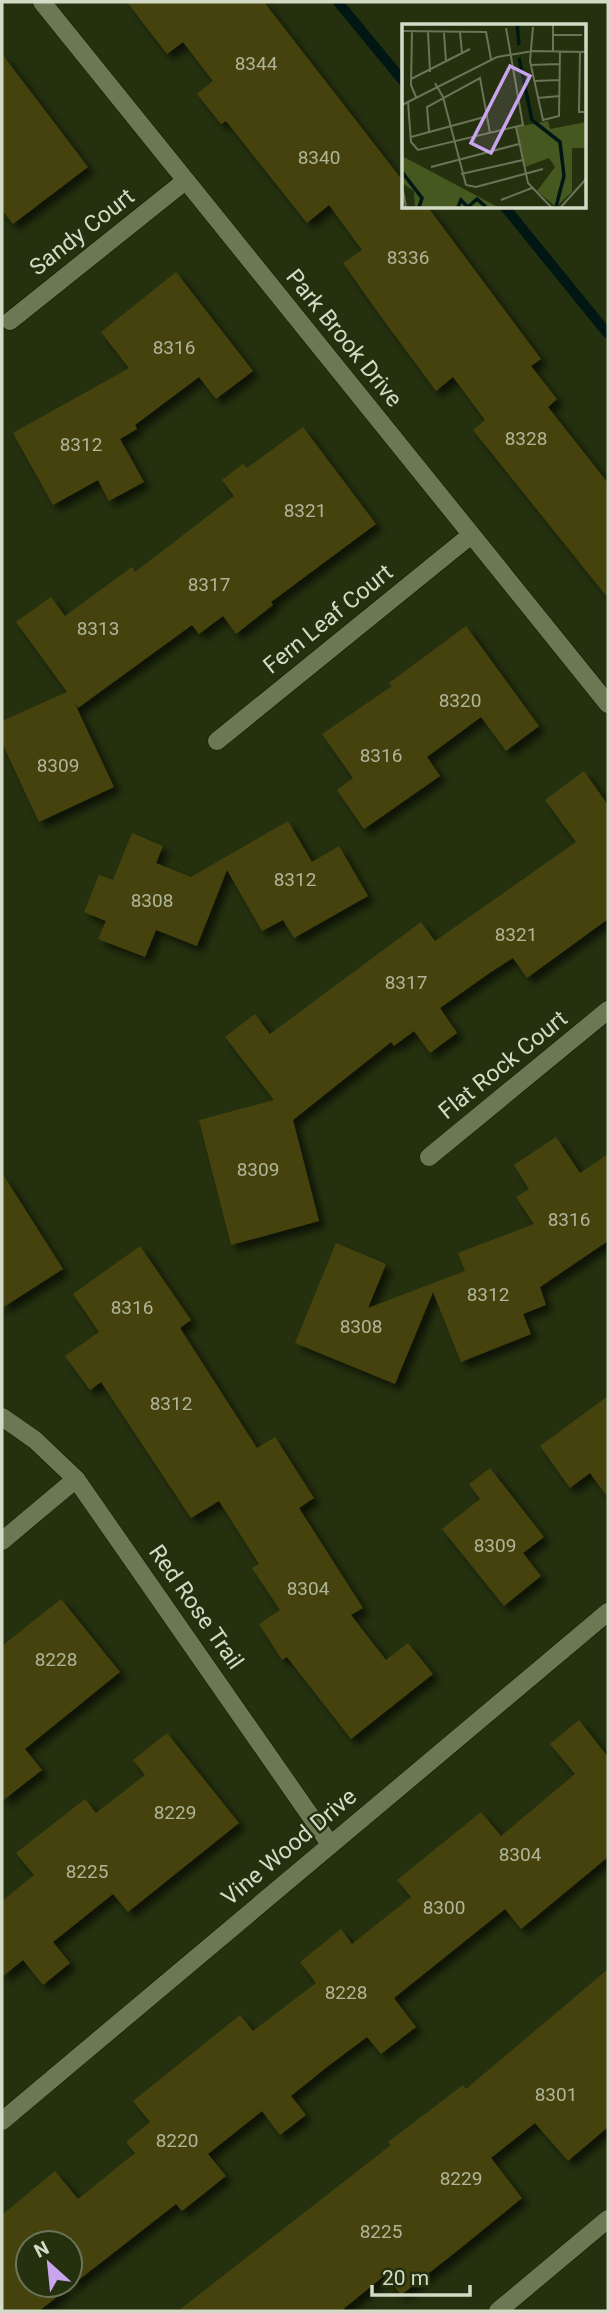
<svg xmlns="http://www.w3.org/2000/svg" width="610" height="2313" viewBox="0 0 610 2313" font-family="Roboto,sans-serif">
<style>
.lines{fill:none;stroke-linecap:round;stroke-linejoin:round}
.stream{stroke:#001714;stroke-width:10}
.building{fill:#45430e;fill-rule:evenodd;filter:url(#shadow)}
.minor-casing{stroke:#0d1800;stroke-width:19}
.minor{stroke:#6a7854;stroke-width:18}
.labels{text-anchor:middle;dominant-baseline:central;stroke-width:5;stroke-linejoin:round;paint-order:stroke}
.number-label{font-size:19px;fill:#b0b599}
.street-label{font-size:23px;fill:#d3dbc7;stroke:#24300e}
.inset-river{fill:none;stroke:#001714;stroke-width:3.5}
.inset-road{fill:none;stroke:#6a7458;stroke-width:2}
.view{fill:#c9a5ee;fill-opacity:0.15;stroke:#c9a5ee;stroke-width:3.5}
.inset-edge{fill:none;stroke:#d3dbc7;stroke-width:3.5}
</style>
<defs>
<filter id="shadow"><feDropShadow dx="6" dy="6" stdDeviation="3.5" flood-color="#0009"/></filter>
</defs>
<rect width="100%" height="100%" fill="#24300e"/>
<g class="lines">
<g class="stream">
<polyline points="338,2 404,82"/>
<polyline points="504,206 608,334"/>
</g>
</g>
<g class="building">
<polygon points="127,2 264,2 403,181 403,206 427,206 541,359 531,366 557,399 548,407 608,483 608,598 473,430 485,420 453,377 436,391 382,318 343,263 362,250 329,205 307,223 226,121 221,124 197,94 213,81 183,42 167,54"/>
<polygon points="2,54 88,167 13,224 2,210"/>
<polygon points="176,272 253,371 216,399 199,377 135,425 137,429 120,439 144,482 109,501 98,480 53,505 13,433 129,368 101,332"/>
<polygon points="303,427 376,524 271,602 273,605 236,634 223,616 199,634 192,625 78,708 74,702 114,787 39,822 2,743 2,721 67,692 16,622 51,597 65,616 132,567 135,572 234,496 222,480 243,464 247,468"/>
<polygon points="466,626 539,726 506,751 481,717 427,757 440,776 364,829 337,790 353,778 322,734 392,686 389,683"/>
<polygon points="584,771 608,805 608,919 527,978 513,958 491,972 440,1008 457,1033 430,1053 414,1031 394,1046 391,1042 293,1120 319,1221 231,1245 199,1120 274,1100 225,1037 255,1014 270,1034 421,922 435,941 576,842 545,800"/>
<polygon points="288,821 312,862 339,846 368,896 294,938 283,920 262,931 227,870 197,946 156,930 145,957 98,939 106,921 84,912 99,875 113,880 132,833 163,846 156,863 191,877"/>
<polygon points="556,1137 580,1173 608,1154 608,1241 540,1287 546,1305 523,1314 531,1334 461,1362 433,1292 395,1384 295,1343 336,1243 386,1264 368,1308 465,1271 458,1253 534,1224 516,1197 529,1189 514,1165"/>
<polygon points="2,1173 63,1269 2,1308"/>
<polygon points="140,1246 191,1320 180,1328 257,1448 275,1437 314,1498 299,1508 363,1608 351,1615 386,1660 408,1643 433,1674 351,1739 287,1657 282,1660 259,1624 280,1610 252,1568 259,1564 219,1501 191,1518 101,1382 90,1390 65,1356 99,1332 73,1294"/>
<polygon points="608,1396 608,1498 590,1473 570,1488 540,1446"/>
<polygon points="490,1468 544,1537 523,1553 541,1576 504,1606 442,1529 480,1499 469,1484"/>
<polygon points="61,1599 120,1672 25,1749 42,1770 2,1801 2,1646"/>
<path d="M579 1720 608 1757V1857L521 1929 505 1909 394 1998 416 2027 381 2054 367 2037 327 2067 291 2096 306 2115 280 2135 262 2111 208 2154 226 2176 182 2211 176 2204 39 2311H2V2215L55 2171 78 2199 135 2153 126 2142 150 2122 133 2101 240 2015 253 2031 316 1983 300 1962 341 1929 352 1944 411 1897 397 1880 481 1812 501 1836 575 1774 550 1744ZM28 2243H70V2285H28Z"/>
<polygon points="167,1733 239,1823 128,1912 113,1894 53,1942 70,1963 43,1985 23,1960 2,1977 2,1901 34,1875 16,1853 85,1799 96,1813 145,1775 133,1760"/>
<polygon points="608,1969 608,2127 568,2161 535,2123 491,2158 522,2198 457,2251 401,2295 385,2275 341,2311 178,2311 391,2145 388,2142 463,2085 466,2089"/>
</g>
<g class="lines">
<defs>
<g id="minor">
<polyline points="42,2 608,704"/>
<polyline points="10,321 185,181"/>
<polyline points="217,741 471,535"/>
<polyline points="429,1157 608,1010"/>
<polyline points="2,1417 35,1440 76,1479 330,1844"/>
<polyline points="2,1541 76,1479"/>
<polyline points="2,2121 608,1612"/>
<polyline points="498,2311 608,2219"/>
</g>
</defs>
<use href="#minor" class="minor-casing"/>
<use href="#minor" class="minor"/>
</g>
<g class="labels">
<g class="number-label">
<text x="256" y="63">8344</text>
<text x="319" y="157">8340</text>
<text x="408" y="257">8336</text>
<text x="174" y="347">8316</text>
<text x="526" y="438">8328</text>
<text x="81" y="444">8312</text>
<text x="305" y="510">8321</text>
<text x="209" y="584">8317</text>
<text x="98" y="628">8313</text>
<text x="460" y="700">8320</text>
<text x="381" y="755">8316</text>
<text x="58" y="765">8309</text>
<text x="295" y="879">8312</text>
<text x="152" y="900">8308</text>
<text x="516" y="934">8321</text>
<text x="406" y="982">8317</text>
<text x="258" y="1169">8309</text>
<text x="569" y="1219">8316</text>
<text x="488" y="1294">8312</text>
<text x="132" y="1307">8316</text>
<text x="361" y="1326">8308</text>
<text x="171" y="1403">8312</text>
<text x="495" y="1545">8309</text>
<text x="308" y="1588">8304</text>
<text x="56" y="1659">8228</text>
<text x="175" y="1812">8229</text>
<text x="520" y="1854">8304</text>
<text x="87" y="1871">8225</text>
<text x="444" y="1907">8300</text>
<text x="346" y="1992">8228</text>
<text x="556" y="2094">8301</text>
<text x="177" y="2140">8220</text>
<text x="461" y="2178">8229</text>
<text x="381" y="2231">8225</text>
</g>
<g class="street-label">
<text transform="translate(82 232) rotate(-38)">Sandy Court</text>
<text transform="translate(344 338) rotate(51)">Park Brook Drive</text>
<text transform="translate(328 619) rotate(-39)">Fern Leaf Court</text>
<text transform="translate(503 1065) rotate(-39)">Flat Rock Court</text>
<text transform="translate(196 1607) rotate(55)">Red Rose Trail</text>
<text transform="translate(289 1847) rotate(-40)">Vine Wood Drive</text>
</g>
</g>
<g transform="translate(402 24)">
<rect width="184" height="184" fill="#24300e"/>
<path d="M146 97 148 105 184 98V124H170V168L154 183 135 167 153 143 147 134 123 143 114 103ZM0 132 96 183H13L12 167 0 159Z" fill="#445820"/>
<path class="inset-river" d="M115 0 117 21M117 34 130 96 158 118 162 152 154 183M0 148 20 174 17 183M56 183 59 176 66 183 75 175 84 183"/>
<path class="inset-road" d="M131 3 128 37 141 96 157 92 158 27M0 7 84 8 89 35M10 7 9 61 14 73M26 8 28 48M58 8 60 29M42 9 44 38M151 11H180M151 27V0M178 27 177 88H184M128 41 158 40M9 55 68 25M132 57 158 56M33 59 41 73 64 161 74 163 141 145M135 74 158 72M6 78 9 118 16 126 121 101 104 4M0 81 95 33 131 27 184 28M114 103 126 159 149 183M27 107 25 83 78 54 88 109M9 113 86 92M29 143 117 120M59 150 121 136M0 161 4 183M99 176 130 164M159 183 184 155"/>
<path class="view" d="M108 42 128 52 89 129 69 119Z"/>
<rect width="184" height="184" class="inset-edge"/>
</g>
<rect width="610" height="2313" fill="none" stroke="#d3dbc7" stroke-width="7"/>
<g transform="translate(49 2264) rotate(333)"><circle r="33" fill="#24300e" stroke="#6a7458" stroke-width="2"/>
<path d="M0-5L12 26L0 18L-12 26Z" fill="#c9a5ee"/>
<text y="-10" font-size="19" font-weight="bold" text-anchor="middle" fill="#d3dbc7">N</text>
</g>
<path d="M372 2285v10h98v-10" fill="none" stroke="#d3dbc7" stroke-width="3.5"/>
<text x="382" y="2285" font-size="21" fill="#d3dbc7" stroke="#24300e" stroke-width="5" paint-order="stroke">20 m</text>
</svg>
